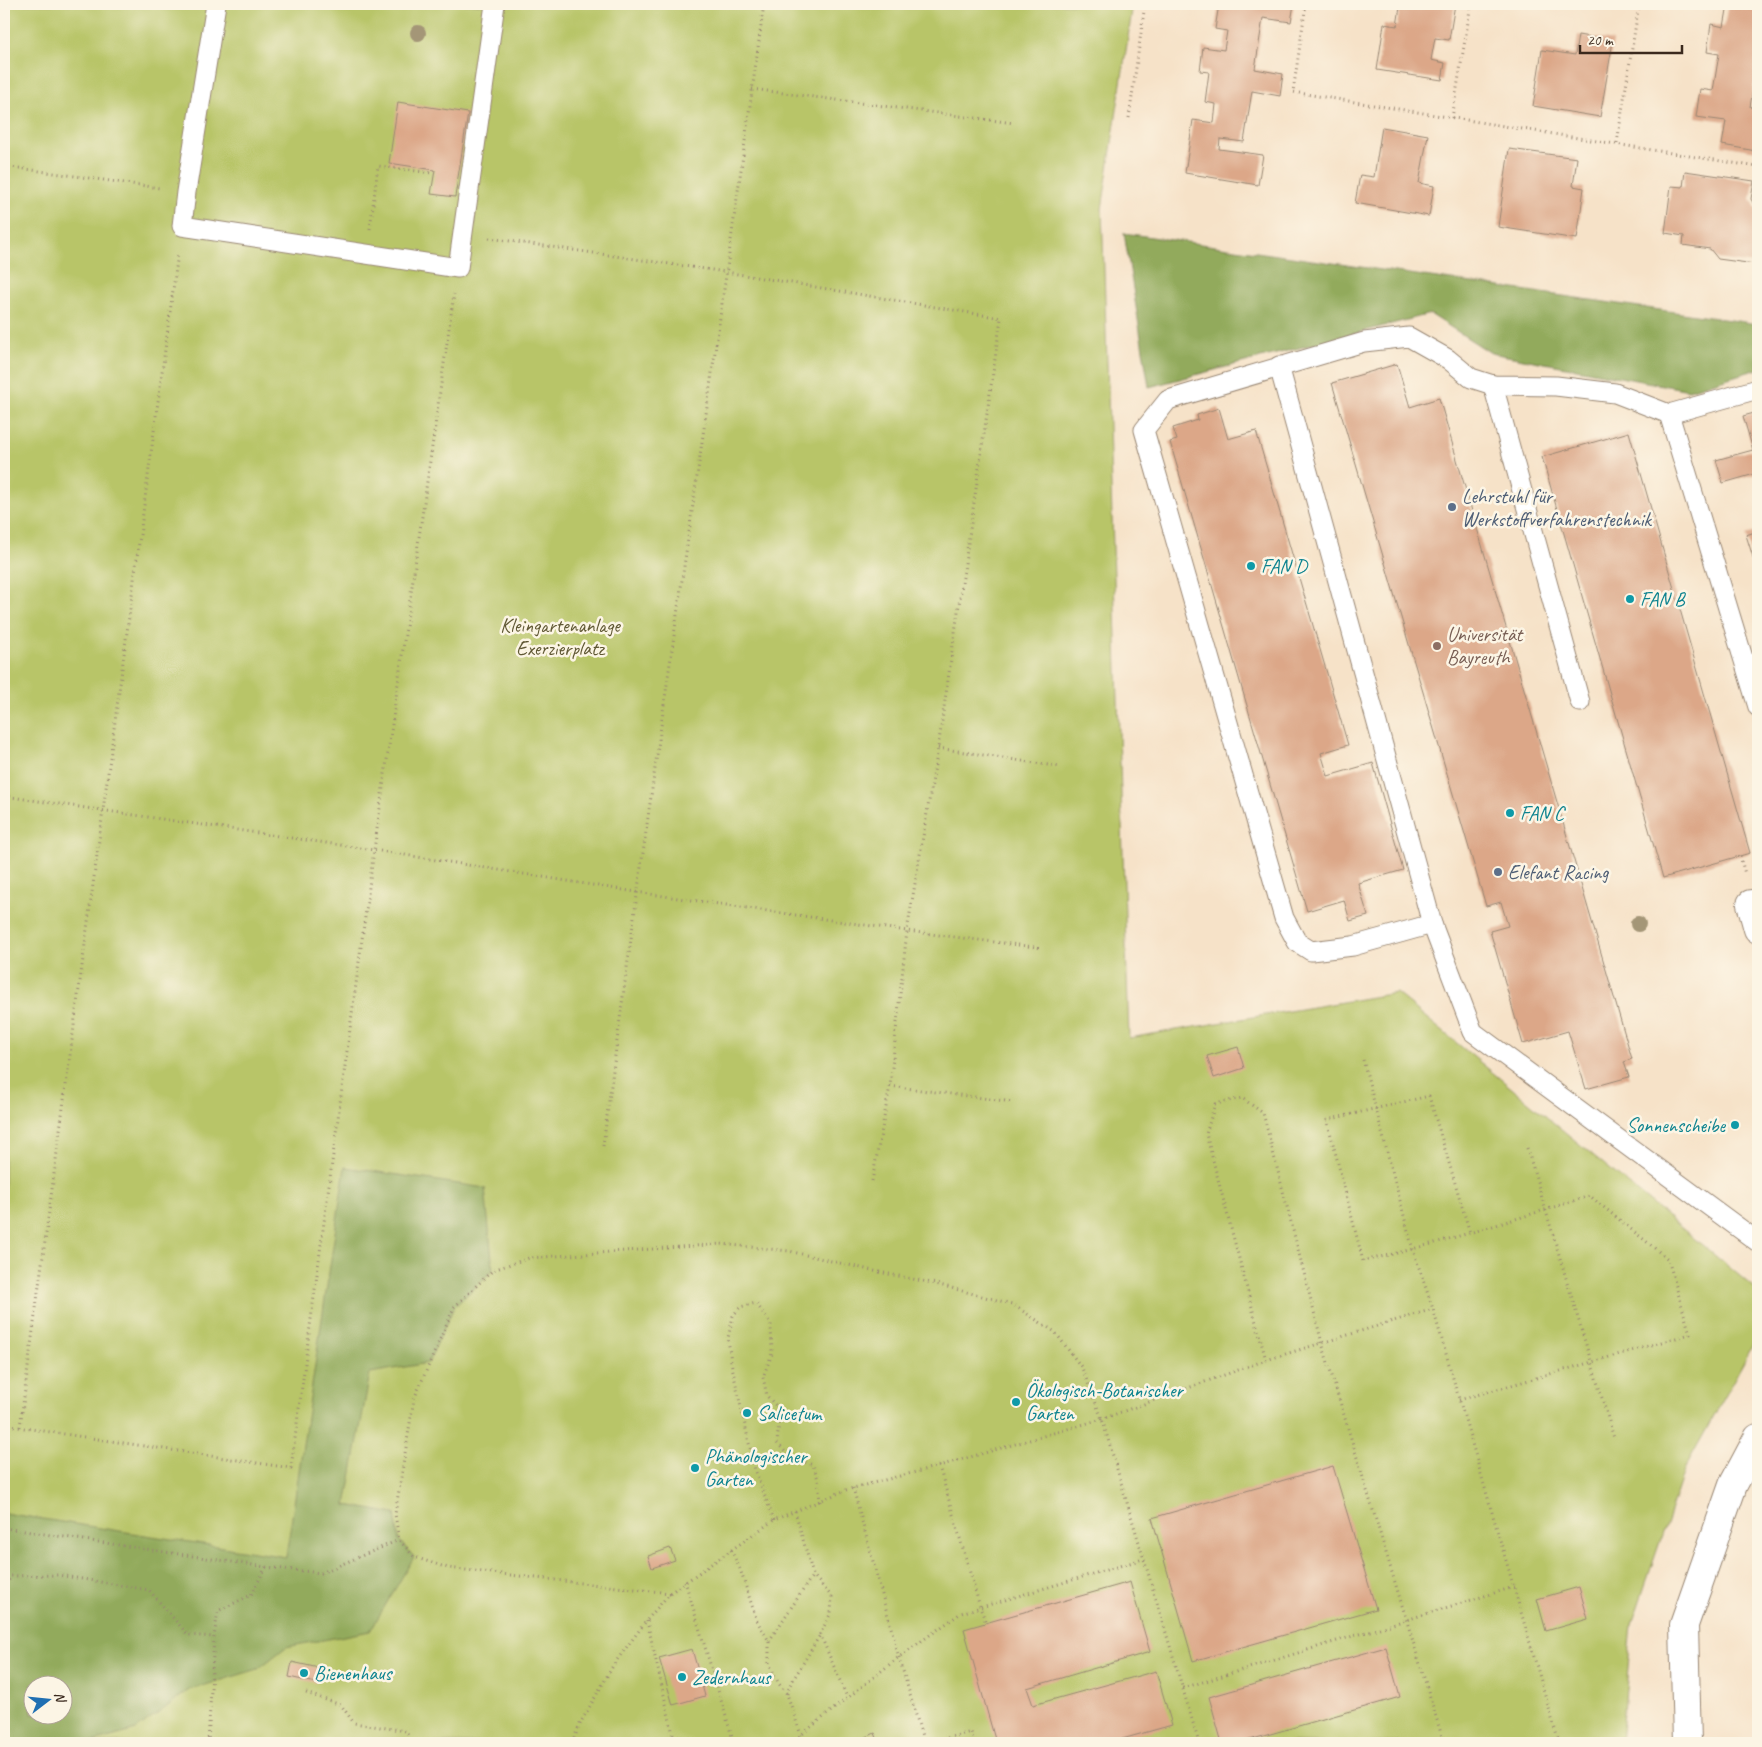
<svg xmlns="http://www.w3.org/2000/svg" width="1762" height="1747" viewBox="0 0 1762 1747" font-family="Caveat,sans-serif">
<style>
.green{fill:#b8c567;stroke:#7a7842;fill-rule:evenodd}
.forest{fill:#92aa5c;stroke:#666a3d;fill-rule:evenodd}
.building{fill:#dca788}
.lines{fill:none;stroke-linecap:round;stroke-linejoin:round}
.lane-casing{stroke:#988673;stroke-width:21}
.street-casing{stroke:#988673;stroke-width:30}
.path{stroke:#988673;stroke-width:3;stroke-dasharray:1 4;stroke-linecap:butt}
.lane{stroke:#fff;stroke-width:19}
.street{stroke:#fff;stroke-width:28}
.tree{fill:#a49677}
.service-dot{fill:#5c6f8a;stroke:#fcf5e5;stroke-width:2}
.culture-dot{fill:#0f9aa8;stroke:#fcf5e5;stroke-width:2}
.education-dot{fill:#8d6e63;stroke:#fcf5e5;stroke-width:2}
.labels{text-anchor:middle;dominant-baseline:central;stroke-width:5;stroke-linejoin:round;paint-order:stroke}
.service-label{font-size:20px;fill:#4e5e75;stroke:#fcf5e5;text-anchor:start}
.culture-label{font-size:20px;fill:#0d838f;stroke:#fcf5e5;text-anchor:start}
.park-label{font-size:20px;fill:#605834;stroke:#fcf5e5}
.education-label{font-size:20px;fill:#785e54;stroke:#fcf5e5;text-anchor:start}
</style>
<rect width="100%" height="100%" fill="#fcf5e5"/>
<filter id="ink" filterUnits="userSpaceOnUse"><feTurbulence type="fractalNoise" baseFrequency=".02" numOctaves="2"/><feDisplacementMap in="SourceGraphic" scale="10" xChannelSelector="R" yChannelSelector="G"/><feConvolveMatrix kernelMatrix="1 2 1 2 8 2 1 2 1" color-interpolation-filters="sRGB"/></filter>
<filter id="wash" filterUnits="userSpaceOnUse"><feTurbulence type="fractalNoise" baseFrequency=".0096" numOctaves="4" result="noise"/><feDisplacementMap in="SourceGraphic" scale="20" xChannelSelector="R" yChannelSelector="G"/><feGaussianBlur stdDeviation="1.12" result="paint"/><feColorMatrix in="noise" values="0 0 0 0 0 0 0 0 0 0 0 0 0 0 0 0 0 1.4 0 .05"/><feComposite in="paint" operator="in"/></filter>
<g filter="url(#wash)">
<rect width="100%" height="100%" fill="#f6e2c8"/>
<path class="green" d="M4 4H1133L1102 209 1129 1038 1396 993 1758 1291V1336L1685 1468 1632 1624 1621 1743H4ZM32 1684H62V1714H32Z"/>
<g class="forest">
<polygon points="1124,233 1758,324 1758,369 1689,390 1491,353 1430,314 1149,387"/>
<path d="M345 1167 485 1188 493 1270 454 1307 428 1363 370 1373 346 1505 395 1514 399 1540 414 1557 370 1631 286 1647 258 1669 189 1690 136 1730 89 1743H4V1513L286 1557ZM32 1684H62V1714H32Z"/>
</g>
<g id="blocks">
<g class="building">
<polygon points="1219,4 1294,4 1291,22 1263,18 1255,69 1283,74 1280,96 1252,91 1244,142 1220,139 1219,149 1263,155 1258,185 1185,173 1193,120 1214,123 1216,104 1205,102 1209,72 1200,71 1203,47 1224,50 1227,31 1215,29"/>
<polygon points="1387,4 1455,4 1449,40 1435,38 1431,60 1445,63 1442,80 1377,70 1384,24 1397,26 1400,7"/>
<polygon points="1728,4 1758,4 1758,85 1754,84 1750,107 1758,109 1758,138 1756,151 1722,145 1726,121 1696,117 1700,89 1713,91 1719,54 1707,52 1711,24 1724,27"/>
<polygon points="1578,35 1613,41 1600,117 1533,106 1542,50 1575,55"/>
<polygon points="398,102 468,113 455,197 431,194 435,170 389,163"/>
<polygon points="1382,127 1428,135 1419,183 1434,186 1429,216 1355,203 1360,175 1374,177"/>
<polygon points="1509,149 1577,158 1573,186 1584,188 1577,239 1498,227"/>
<polygon points="1685,171 1754,181 1751,199 1758,212 1758,240 1755,264 1718,259 1710,249 1683,245 1684,236 1665,233 1671,186 1683,187"/>
<polygon points="1397,364 1410,407 1439,398 1632,1059 1624,1062 1629,1077 1586,1089 1568,1031 1523,1044 1490,931 1508,926 1501,902 1486,906 1332,383"/>
<polygon points="1219,408 1228,439 1256,431 1348,745 1321,753 1328,776 1373,763 1403,870 1358,883 1368,916 1350,921 1344,900 1307,911 1170,442 1177,440 1173,428 1198,420 1197,415"/>
<polygon points="1758,412 1758,473 1723,483 1716,460 1753,450 1743,416"/>
<polygon points="1629,432 1750,853 1663,878 1542,457"/>
<polygon points="1758,531 1758,573 1746,535"/>
<polygon points="1238,1047 1244,1068 1214,1078 1207,1056"/>
<polygon points="1333,1466 1376,1609 1193,1661 1152,1518"/>
<polygon points="670,1548 675,1560 652,1568 648,1556"/>
<polygon points="1130,1582 1150,1652 1027,1688 1033,1705 1156,1671 1172,1725 1108,1743 996,1743 964,1629"/>
<polygon points="1579,1587 1588,1619 1546,1631 1537,1599"/>
<polygon points="1386,1647 1400,1697 1239,1743 1222,1743 1209,1697"/>
<polygon points="692,1649 705,1696 673,1705 659,1658"/>
<polygon points="292,1662 319,1668 316,1683 289,1677"/>
<polygon points="875,1733 879,1743 853,1743"/>
</g>
</g>
</g>
<g filter="url(#ink)">
<use href="#blocks" fill-opacity="0" stroke="#988673" stroke-width="1"/>
<g class="lines">
<defs>
<g id="lane">
<polyline points="216,4 186,192 182,226 458,268 495,4"/>
<polyline points="1279,366 1432,924 1473,1032 1758,1242"/>
<polyline points="1493,385 1580,702"/>
<polyline points="1669,414 1758,707"/>
<polyline points="1432,924 1353,946 1311,951 1297,942 1284,918 1144,430 1168,400 1364,342 1409,337 1448,359 1471,378 1493,385 1556,386 1615,393 1669,414 1758,389"/>
</g>
<g id="street">
<polyline points="1751,904 1758,929"/>
<polyline points="1687,1743 1684,1625 1733,1485 1758,1438"/>
</g>
</defs>
<use href="#lane" class="lane-casing"/>
<use href="#street" class="street-casing"/>
<g class="path">
<polyline points="1306,4 1293,92 1758,167"/>
<polyline points="752,89 1014,123"/>
<polyline points="1129,118 1145,4"/>
<polyline points="1452,118 1471,4"/>
<polyline points="1617,143 1639,4"/>
<polyline points="4,166 160,188"/>
<polyline points="370,229 378,166 432,173"/>
<polyline points="489,238 726,272 1001,318 938,748 907,931 890,1086 872,1181"/>
<polyline points="938,748 1061,767"/>
<polyline points="4,796 374,850 636,892 907,931 1042,948"/>
<polyline points="1740,856 1745,874"/>
<polyline points="1363,1060 1413,1250 1433,1309 1559,1743"/>
<polyline points="890,1086 1013,1102"/>
<path d="M603 1146C653 765 712 385 764 4"/>
<polyline points="1527,1148 1614,1438"/>
<polyline points="1266,1360 1206,1134 1215,1104 1242,1098 1263,1113 1322,1343 1444,1743"/>
<path d="M1459 1400 1690 1334 1668 1259 1590 1196C1514 1219 1440 1244 1363 1261L1327 1120 1429 1096 1470 1233"/>
<polyline points="4,1425 291,1468 374,850 454,294"/>
<polyline points="20,1427 178,253"/>
<polyline points="939,1466 980,1607 986,1623"/>
<polyline points="853,1488 899,1657 924,1743"/>
<polyline points="795,1511 813,1575 832,1597 831,1613 820,1634 847,1697"/>
<polyline points="774,1520 755,1470 731,1362 728,1338 733,1316 740,1307 756,1303 771,1324 772,1354 763,1377 767,1396 777,1407 779,1422 777,1443 790,1457 813,1465 818,1479 820,1502"/>
<polyline points="4,1528 266,1567 321,1573 399,1540"/>
<polyline points="731,1550 740,1569 757,1621 769,1641 769,1663 779,1684 787,1694 801,1735"/>
<polyline points="685,1581 734,1743"/>
<polyline points="4,1589 11,1576 58,1575 149,1590 188,1635 214,1637"/>
<polyline points="670,1593 448,1568 414,1557 399,1540 395,1514 414,1399 454,1307 493,1270 529,1258 721,1244 789,1251 874,1271 932,1283 1012,1304 1055,1332 1082,1368 1102,1419 1199,1743"/>
<polyline points="647,1621 675,1743"/>
<polyline points="769,1641 813,1575"/>
<polyline points="1183,1688 1514,1587"/>
<polyline points="306,1693 341,1705 354,1723 406,1731 411,1743"/>
<polyline points="787,1694 790,1685 820,1635"/>
<polyline points="4,1740 28,1743"/>
<polyline points="208,1743 214,1637 218,1611 251,1595 266,1567"/>
<polyline points="572,1743 581,1722 614,1664 647,1620 670,1593 774,1520 846,1490 939,1466 1102,1419 1266,1360 1433,1309"/>
<polyline points="791,1743 899,1657 961,1613 1143,1559"/>
<polyline points="928,1743 971,1732 974,1743"/>
</g>
<use href="#lane" class="lane"/>
<use href="#street" class="street"/>
</g>
<g class="tree">
<circle cx="418" cy="33" r="8"/>
<circle cx="1638" cy="924" r="8"/>
</g>
</g>
<g class="service-dot">
<circle cx="1452" cy="507" r="5"/>
<circle cx="1498" cy="872" r="5"/>
</g>
<g class="culture-dot">
<circle cx="1251" cy="566" r="5"/>
<circle cx="1630" cy="599" r="5"/>
<circle cx="1510" cy="813" r="5"/>
<circle cx="1735" cy="1125" r="5"/>
<circle cx="1016" cy="1402" r="5"/>
<circle cx="747" cy="1413" r="5"/>
<circle cx="695" cy="1468" r="5"/>
<circle cx="304" cy="1673" r="5"/>
<circle cx="682" cy="1677" r="5"/>
</g>
<circle class="education-dot" cx="1437" cy="646" r="5"/>
<g class="labels">
<g class="service-label">
<text x="1462" y="496">Lehrstuhl für<tspan x="1462" dy="23">Werkstoffverfahrenstechnik</tspan></text>
<text x="1508" y="872">Elefant Racing</text>
</g>
<g class="culture-label">
<text x="1261" y="566">FAN D</text>
<text x="1640" y="599">FAN B</text>
<text x="1520" y="813">FAN C</text>
<text x="1725" y="1125" text-anchor="end">Sonnenscheibe</text>
<text x="1026" y="1390">Ökologisch-Botanischer<tspan x="1026" dy="23">Garten</tspan></text>
<text x="757" y="1413">Salicetum</text>
<text x="705" y="1456">Phänologischer<tspan x="705" dy="23">Garten</tspan></text>
<text x="314" y="1673">Bienenhaus</text>
<text x="692" y="1677">Zedernhaus</text>
</g>
<g class="park-label">
<text x="560" y="625">Kleingartenanlage<tspan x="560" dy="23">Exerzierplatz</tspan></text>
</g>
<g class="education-label">
<text x="1447" y="634">Universität<tspan x="1447" dy="23">Bayreuth</tspan></text>
</g>
</g>
<rect width="1762" height="1747" fill="none" stroke="#fcf5e5" stroke-width="20"/>
<g transform="translate(48 1700) rotate(74)"><circle r="24" fill="#fcf5e5" stroke="#afa495"/>
<path d="M0-4L9 19L0 12L-9 19Z" fill="#1f6fb2"/>
<text y="-8" font-size="14" font-weight="bold" text-anchor="middle" fill="#3b2a1e">N</text>
</g>
<path d="M1580 45v8h102v-8" fill="none" stroke="#3b2a1e" stroke-width="2.5"/>
<text x="1587" y="45" font-size="15" fill="#3b2a1e" stroke="#fcf5e5" stroke-width="4" paint-order="stroke">20 m</text>
</svg>
